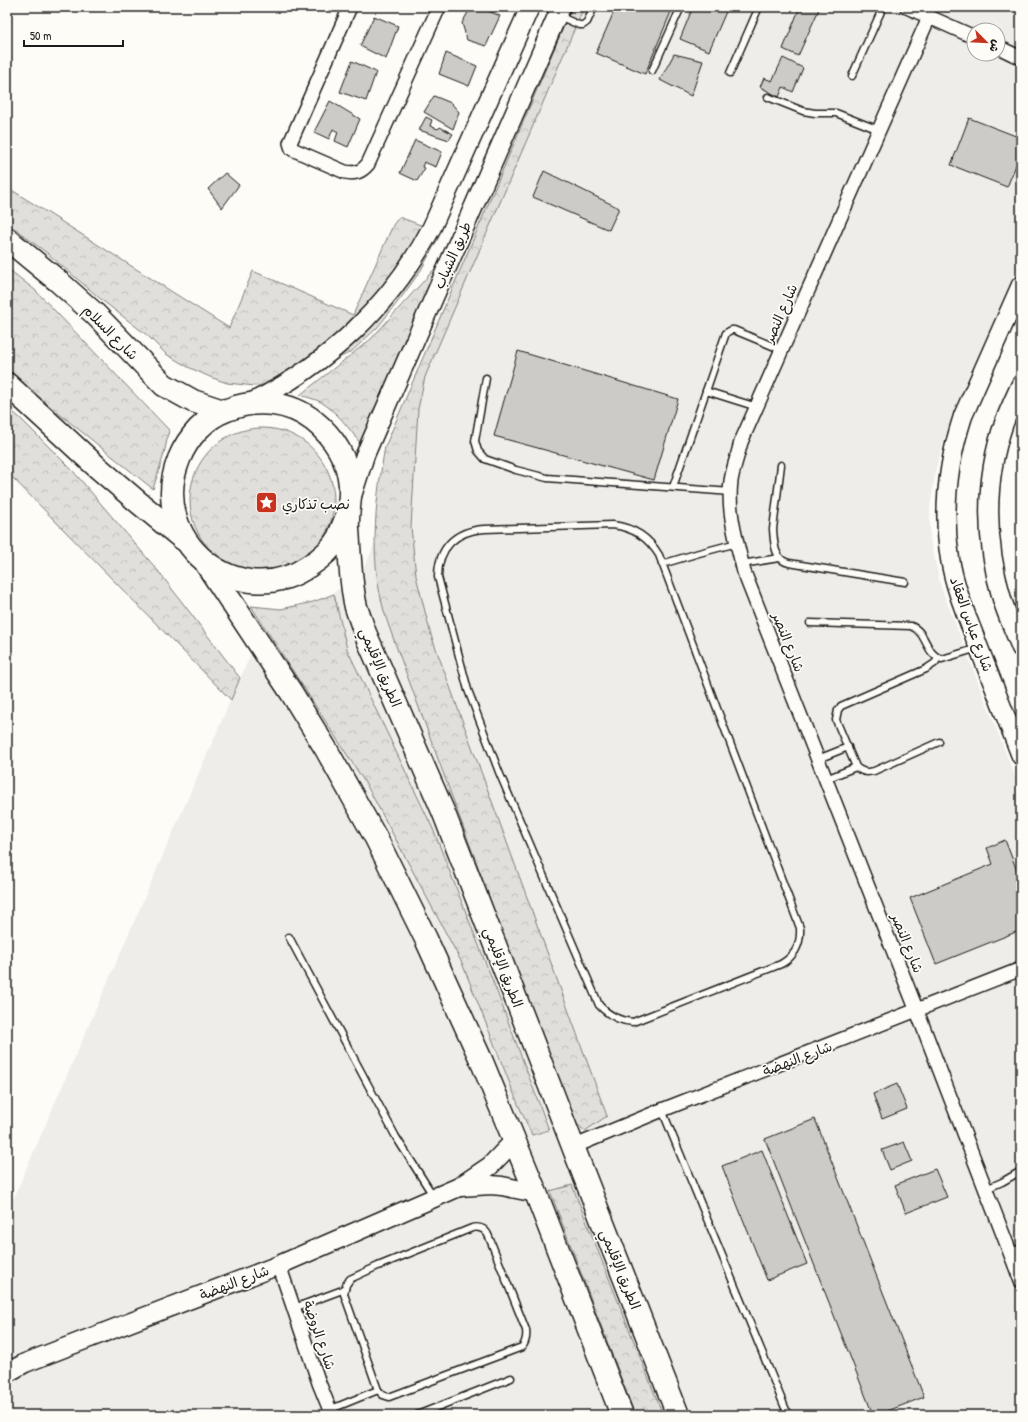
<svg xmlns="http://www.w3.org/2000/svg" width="1028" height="1422" viewBox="0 0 1028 1422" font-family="'Patrick Hand','Playpen Sans Arabic',sans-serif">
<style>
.built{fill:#eeede9;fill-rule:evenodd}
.park{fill:url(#park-crowns);stroke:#7e7e7c}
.building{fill:#cccbc8;stroke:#1c1c1c}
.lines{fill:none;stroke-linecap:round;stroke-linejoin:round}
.lane-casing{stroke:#1c1c1c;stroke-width:9}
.street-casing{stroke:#1c1c1c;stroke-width:16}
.secondary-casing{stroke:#1c1c1c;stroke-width:21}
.highway-casing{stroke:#1c1c1c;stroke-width:25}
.lane{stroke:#fdfcf7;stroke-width:6}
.street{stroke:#fdfcf7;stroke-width:13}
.secondary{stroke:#fdfcf7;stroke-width:18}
.highway{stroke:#fdfcf7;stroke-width:22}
.labels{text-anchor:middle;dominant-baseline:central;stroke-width:3.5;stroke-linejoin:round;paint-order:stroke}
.street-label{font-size:14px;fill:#1c1c1c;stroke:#fdfcf7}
.poi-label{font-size:14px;fill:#1c1c1c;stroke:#fdfcf7;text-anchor:start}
</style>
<defs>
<pattern id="park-crowns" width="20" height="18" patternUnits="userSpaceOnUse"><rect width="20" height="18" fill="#e0dfdb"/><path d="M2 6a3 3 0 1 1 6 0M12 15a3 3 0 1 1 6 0" fill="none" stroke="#c0bfbb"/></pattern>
</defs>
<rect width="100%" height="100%" fill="#fdfcf7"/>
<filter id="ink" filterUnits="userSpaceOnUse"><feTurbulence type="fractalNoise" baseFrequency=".025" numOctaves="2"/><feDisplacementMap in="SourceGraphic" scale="8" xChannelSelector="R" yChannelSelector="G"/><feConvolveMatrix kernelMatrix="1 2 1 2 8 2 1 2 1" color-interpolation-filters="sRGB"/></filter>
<g filter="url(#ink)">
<path class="built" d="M569 7H1021V260L951 418 936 468 930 508V539L941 587 1021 792V1415H7V1213L266 619 305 610 344 586 366 564 375 543 379 526 389 448 440 315ZM974 30H998V54H974Z"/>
<g class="park">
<path d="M572 7H584L425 377 418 409 411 527 416 576 431 635 607 1116 585 1131 572 1120 395 643C390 629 384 614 381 599 370 550 376 497 385 447Z"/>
<polygon points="7,187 229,328 253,271 353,315 393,225 399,217 426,227 440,235 421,270 401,298 377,328 351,352 294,380 255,386 227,383 210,377 188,367 166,354 148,336 103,301 47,253 7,223"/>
<path d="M439 264 360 443C349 428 337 412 321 402 315 399 306 397 300 395L371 339Z"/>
<polygon points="7,268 35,290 169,430 164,454 153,489 7,372"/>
<polygon points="7,407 20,418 73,471 159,572 240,678 231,700 7,472"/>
<circle cx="262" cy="500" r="72"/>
<polygon points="334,594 347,649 433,829 494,984 549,1130 532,1135 518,1104 462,963 366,784 251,606 281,609 313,602"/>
<polygon points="572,1185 663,1415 635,1415 550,1191"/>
</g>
<g class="building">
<polygon points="471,7 479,7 500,16 486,46 467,40 462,23"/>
<polygon points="616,7 673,7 645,74 596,53"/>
<polygon points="693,7 728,7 709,51 680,39"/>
<polygon points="800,7 820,7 798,56 783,49"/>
<polygon points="374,16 398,26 386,59 360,46"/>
<polygon points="446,53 477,66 469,86 439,74"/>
<polygon points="674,54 703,61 691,96 660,80"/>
<polygon points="783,58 803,68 793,92 783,87 779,97 760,87 764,78 772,81"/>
<polygon points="352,61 376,72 366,101 340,92"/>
<polygon points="434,96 451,103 459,112 453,129 424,112"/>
<polygon points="330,101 360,119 348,147 335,141 338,132 333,129 329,139 314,132"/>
<polygon points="426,117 432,120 430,126 438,129 440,127 453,134 449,140 419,130"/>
<polygon points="969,118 1021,138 1021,153 1007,187 951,165"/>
<polygon points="415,140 442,152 436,167 424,162 422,167 425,168 417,181 400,173"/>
<polygon points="544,171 619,208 609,230 533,197"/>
<polygon points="225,173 239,185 222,208 208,189"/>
<polygon points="518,351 678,399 654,480 494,436"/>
<polygon points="1005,840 1021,881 1021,930 936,964 910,898 993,864 987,848"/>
<polygon points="897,1084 907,1109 882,1119 873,1094"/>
<polygon points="815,1119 924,1397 877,1415 873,1415 765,1139"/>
<polygon points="904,1142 912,1161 890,1170 882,1150"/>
<polygon points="762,1150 807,1264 767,1280 722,1166"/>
<polygon points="935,1169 947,1197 906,1213 895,1185"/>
</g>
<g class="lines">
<defs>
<g id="lane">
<polyline points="559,16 579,25 583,25 587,22 594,7"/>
<polyline points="652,71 681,7"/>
<polyline points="730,73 759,7"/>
<polyline points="852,76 883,7"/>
<polyline points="768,97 803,111 815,113 836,113 879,130"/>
<polyline points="486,378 475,441 478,451 485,459 516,470 547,478 731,492"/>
<polyline points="706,391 757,407"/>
<path d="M781 465 773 529C774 542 774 560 789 563L905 582"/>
<polyline points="673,487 726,333 731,330 734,330 782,350"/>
<path d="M613 525C634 528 648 537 659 555L800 928C801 945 795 956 781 964L633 1022C619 1021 609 1016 599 1005L499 772 468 690 438 577C438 548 455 531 484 529Z"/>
<polyline points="662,564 699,553 737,543"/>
<polyline points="742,564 779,558"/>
<path d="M810 623 911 626C928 633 925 655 942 659L978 648"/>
<path d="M938 658 935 663 926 669 841 706 838 710 836 720 856 767C862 772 866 773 874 771L939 742"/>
<polyline points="818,759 848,747"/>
<polyline points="826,779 856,767"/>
<polyline points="289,937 396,1137 434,1197"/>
<polyline points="662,1110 788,1415"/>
<polyline points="986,1189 1002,1182 1021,1171"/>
<path d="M472 1228C480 1226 486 1229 489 1237L526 1330C527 1337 526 1342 522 1347L389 1397 383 1395 378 1390 344 1294 346 1285 350 1279 378 1266Z"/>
<polyline points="1010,1252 1021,1248"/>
<polyline points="294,1308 345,1289"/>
<polyline points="329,1410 378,1390"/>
<polyline points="417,1415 511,1378"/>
</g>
<g id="street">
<path d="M350 7 290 143 292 149 345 172C356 174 361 172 368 164L439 7"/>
<polyline points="907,7 974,37"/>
<path d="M929 17 741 442C738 455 733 468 731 481 727 512 737 542 744 572L917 1011 1021 1281"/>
<polyline points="998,47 1021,58"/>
<polyline points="573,1147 662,1110 1021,969"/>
<polyline points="279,1265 319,1383 332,1415"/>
</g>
<g id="secondary">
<path d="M1021 285 963 416C948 462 942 510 950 559 955 590 968 619 979 648 993 684 1007 720 1021 756"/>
<path d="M1021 384C1015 397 1009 410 1004 423 984 480 985 542 1002 599 1007 616 1015 632 1021 648"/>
<path d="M248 404C327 366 392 304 432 227L530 7"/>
<polyline points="352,496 365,455 561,7"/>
<polyline points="460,1187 491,1185 502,1186 536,1193"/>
<polyline points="7,1373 25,1363 279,1265 459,1187 490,1166 514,1141"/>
</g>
<g id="highway">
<polyline points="7,239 58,281 95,314 164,385 193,401 223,411"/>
<polyline points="7,384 96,466 138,502 183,539"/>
<path d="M347 516C344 523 341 531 338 538 331 550 320 559 309 566 238 615 146 540 179 459 188 437 205 418 227 410 256 398 290 402 314 421 334 437 348 460 350 485 351 500 347 514 348 529 350 555 350 582 356 607 359 616 362 624 365 633L443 811 549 1084 584 1175 678 1415"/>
<polyline points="207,565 291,692 326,749 376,838 426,939 482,1062 536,1193 622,1415"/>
</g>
</defs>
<use href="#lane" class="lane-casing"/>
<use href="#street" class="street-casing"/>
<use href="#secondary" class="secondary-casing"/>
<use href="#highway" class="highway-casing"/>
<use href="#lane" class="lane"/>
<use href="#street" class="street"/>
<use href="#secondary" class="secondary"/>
<use href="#highway" class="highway"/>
</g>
</g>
<defs>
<symbol id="sight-square" viewBox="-11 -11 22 22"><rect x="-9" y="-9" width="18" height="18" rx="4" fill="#c8321e" stroke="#fdfcf7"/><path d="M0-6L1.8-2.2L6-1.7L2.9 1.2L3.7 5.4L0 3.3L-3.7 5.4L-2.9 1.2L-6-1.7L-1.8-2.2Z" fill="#fff"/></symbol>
</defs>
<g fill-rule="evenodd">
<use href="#sight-square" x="254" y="490" width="25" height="25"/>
</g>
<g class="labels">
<g class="street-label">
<text transform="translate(452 255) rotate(-66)">طريق الشباب</text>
<text transform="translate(780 313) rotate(-66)">شارع النصر</text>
<text transform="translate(111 332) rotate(45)">شارع السلام</text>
<text transform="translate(972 624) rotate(70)">شارع عباس العقاد</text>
<text transform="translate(789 642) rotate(68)">شارع النصر</text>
<text transform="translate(381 667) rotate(67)">الطريق الإقليمي</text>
<text transform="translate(908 943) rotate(68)">شارع النصر</text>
<text transform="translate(504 967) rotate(69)">الطريق الإقليمي</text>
<text transform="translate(797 1058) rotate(-21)">شارع النهضة</text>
<text transform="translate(621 1269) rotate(68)">الطريق الإقليمي</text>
<text transform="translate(234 1282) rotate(-21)">شارع النهضة</text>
<text transform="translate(320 1335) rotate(71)">شارع الروضة</text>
</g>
<g class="poi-label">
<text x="282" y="503">نصب تذكاري</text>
</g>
</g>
<rect width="1028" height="1422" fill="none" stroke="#fdfcf7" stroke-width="24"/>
<rect x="12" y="12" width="1004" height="1398" fill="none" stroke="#1c1c1c" stroke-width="1.5" filter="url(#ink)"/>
<g transform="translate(986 42) rotate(114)"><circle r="19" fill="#fdfcf7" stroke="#a3a29f"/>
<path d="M0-3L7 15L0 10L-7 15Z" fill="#c8321e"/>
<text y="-6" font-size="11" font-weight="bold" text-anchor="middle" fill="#1c1c1c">ش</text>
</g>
<path d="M24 40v6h99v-6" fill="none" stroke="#1c1c1c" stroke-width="2"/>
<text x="30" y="40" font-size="12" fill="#1c1c1c" stroke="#fdfcf7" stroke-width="3" paint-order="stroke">50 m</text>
</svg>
